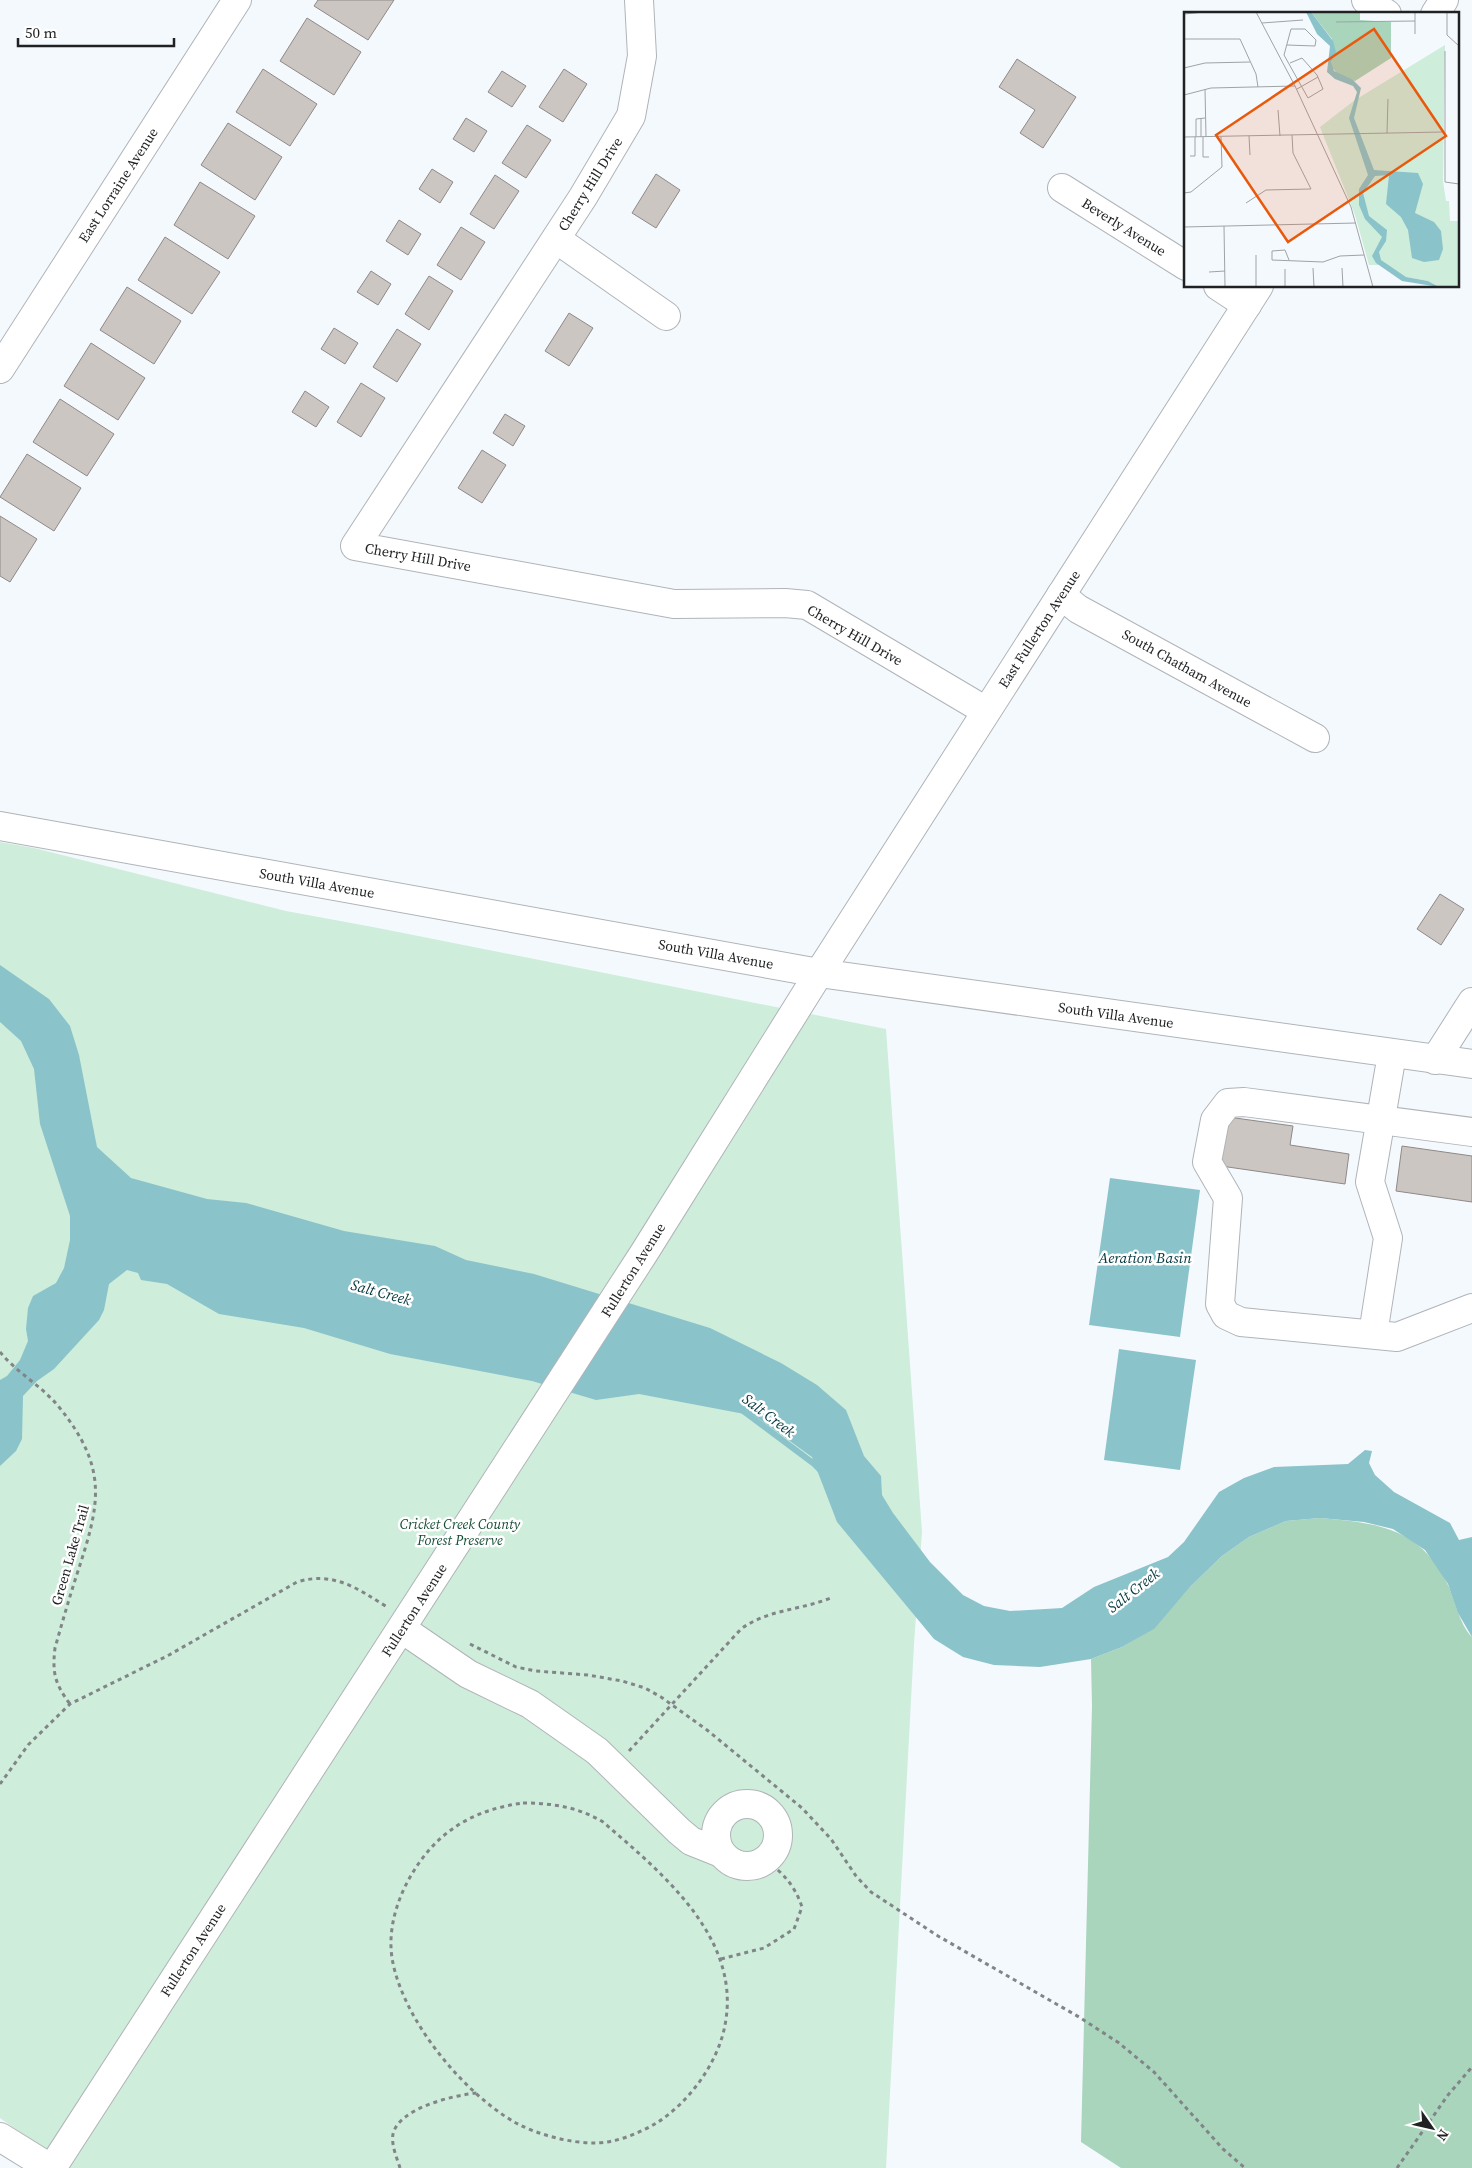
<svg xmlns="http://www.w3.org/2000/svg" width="1472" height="2168" viewBox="0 0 1472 2168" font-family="'Source Serif 4',serif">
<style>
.green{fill:#ceeddb}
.forest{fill:#a8d5bc}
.water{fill:#8bc3ca}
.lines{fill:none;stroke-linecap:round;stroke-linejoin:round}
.stream{stroke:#8bc3ca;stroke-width:6}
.building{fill:#ccc6c3;stroke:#8f8987}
.minor-casing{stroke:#b0b4b8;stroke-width:30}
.major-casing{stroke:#b0b4b8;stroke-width:30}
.path{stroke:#828588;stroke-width:3;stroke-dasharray:4 4;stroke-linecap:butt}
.minor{stroke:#fff;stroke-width:28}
.major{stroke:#fff;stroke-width:28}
.labels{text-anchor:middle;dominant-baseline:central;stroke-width:5;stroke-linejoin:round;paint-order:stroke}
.street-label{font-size:14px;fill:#1f2122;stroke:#fff}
.park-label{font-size:14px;font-style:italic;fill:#164c34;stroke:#fff}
.water-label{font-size:15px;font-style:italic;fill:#00363c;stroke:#fff}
.inset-road{fill:none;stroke:#9fa3a6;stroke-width:1}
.view{fill:#e8590c;fill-opacity:0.15;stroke:#e8590c;stroke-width:2.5}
.inset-edge{fill:none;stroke:#1f2122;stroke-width:2.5}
</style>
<rect width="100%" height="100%" fill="#f4f9fe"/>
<polygon class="green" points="0,842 34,848 286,911 378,928 886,1029 922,1532 914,1644 886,2168 70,2168 0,2118"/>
<path class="forest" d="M1320 1518C1377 1523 1420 1527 1448 1585 1456 1602 1459 1624 1472 1637V2168H1121L1081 2142 1092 1706 1091 1659 1122 1647 1153 1629 1191 1586 1222 1556 1249 1537 1286 1521Z"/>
<g class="water">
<polygon points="0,965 49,999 70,1026 79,1055 97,1147 131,1178 207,1199 246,1203 344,1231 435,1246 466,1260 534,1274 710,1328 781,1363 817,1385 846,1410 864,1456 881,1476 882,1495 893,1513 930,1562 963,1595 984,1606 1010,1611 1062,1608 1094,1587 1168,1557 1184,1542 1219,1492 1244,1478 1274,1467 1348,1464 1365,1450 1372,1451 1369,1463 1375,1475 1394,1492 1450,1523 1459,1540 1472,1537 1472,1637 1458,1613 1448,1584 1425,1550 1393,1529 1364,1522 1320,1518 1286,1521 1249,1537 1222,1556 1191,1586 1154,1629 1122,1647 1091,1659 1040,1667 994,1665 963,1657 934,1639 837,1522 812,1457 755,1416 639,1394 596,1400 532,1381 390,1354 304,1328 219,1314 167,1284 141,1280 138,1273 127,1270 109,1284 104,1310 99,1320 54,1369 37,1381 23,1396 22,1439 16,1451 0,1466 0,1380 7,1376 20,1360 28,1341 26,1329 28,1308 33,1296 56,1283 64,1268 70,1240 70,1216 40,1124 34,1069 21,1041 0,1022"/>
<polygon points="1110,1178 1200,1190 1180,1337 1089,1325"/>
<polygon points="1119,1349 1196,1360 1180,1470 1104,1460"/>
</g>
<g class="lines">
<polyline class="stream" points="742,1410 813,1463 821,1471"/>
</g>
<g class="building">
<polygon points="318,0 394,0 368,40 314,6"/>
<polygon points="307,18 361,52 334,95 280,61"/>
<polygon points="1017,59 1076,97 1043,148 1020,133 1035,110 999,87"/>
<polygon points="263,69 317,104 290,146 236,112"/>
<polygon points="564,69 587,84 563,122 539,107"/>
<polygon points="502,71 526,86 512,107 488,92"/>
<polygon points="466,118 487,131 474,152 453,139"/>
<polygon points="228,123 282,157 255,200 201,165"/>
<polygon points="527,125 551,140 526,178 502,163"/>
<polygon points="432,169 453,182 440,203 419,189"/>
<polygon points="656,174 680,190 656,228 632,213"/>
<polygon points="495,175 519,191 494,229 470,214"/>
<polygon points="200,182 255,216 228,259 174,225"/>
<polygon points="399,220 421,234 408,255 386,241"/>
<polygon points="461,227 485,242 461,280 437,265"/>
<polygon points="165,237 220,272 192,314 138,280"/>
<polygon points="371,271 391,284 378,305 357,292"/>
<polygon points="429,276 453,291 429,330 405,314"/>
<polygon points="127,287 181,321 154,364 100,330"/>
<polygon points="569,313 593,328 569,366 545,351"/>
<polygon points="334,328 358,343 345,364 321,349"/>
<polygon points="397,329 421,344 397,382 373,367"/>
<polygon points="91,343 145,378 118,420 64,386"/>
<polygon points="361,383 385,398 361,437 337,422"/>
<polygon points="305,391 329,407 316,427 292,412"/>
<polygon points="60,399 114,434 87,476 33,442"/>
<polygon points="505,414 525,426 513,446 493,433"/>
<polygon points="482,450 506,465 482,503 458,488"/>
<polygon points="27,454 81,488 54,531 0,497"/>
<polygon points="0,516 37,539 10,582 0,576"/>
<polygon points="1440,894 1464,909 1441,945 1417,929"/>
<polygon points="1228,1117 1293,1126 1290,1145 1349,1154 1345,1184 1221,1166"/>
<polygon points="1402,1146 1472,1156 1472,1202 1396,1191"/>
</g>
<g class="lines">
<defs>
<g id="minor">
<polyline points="639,0 642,56 631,116 583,197 355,546 674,604 785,603 807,605 986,711"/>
<polyline points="1366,0 1387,14"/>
<polyline points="1435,14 1444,0"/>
<polyline points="1062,188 1186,266"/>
<polyline points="556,239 666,316"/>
<polyline points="1218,286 1247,305"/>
<polyline points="0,369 237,0"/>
<polyline points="1061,595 1078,609 1315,738"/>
<polyline points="1435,1060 1472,1002"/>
<polyline points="1472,1132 1244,1102 1228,1103 1215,1120 1207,1162 1228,1198 1220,1304 1226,1315 1241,1322 1397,1337 1472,1308"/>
<polyline points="1373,1334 1388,1238 1370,1182 1392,1054"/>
<polyline points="402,1629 468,1674 530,1704 597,1751 679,1831 691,1841 721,1853"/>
<circle cx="747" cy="1835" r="31"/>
<polyline points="0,2137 50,2168"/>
<polyline points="52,2168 644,1253 819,973 1259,286"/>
</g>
<polyline id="major" points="0,826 819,973 1472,1064"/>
</defs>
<use href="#minor" class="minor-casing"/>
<use href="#major" class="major-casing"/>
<g class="path">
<path d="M0 1352C17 1373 42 1386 59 1407 109 1469 100 1504 77 1574 69 1599 62 1623 55 1648 52 1673 55 1684 70 1704"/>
<polyline points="470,1644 516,1667 536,1671 588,1675 622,1681 645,1688 661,1697 707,1730 802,1808 831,1839 856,1876 871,1892 938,1936 1079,2017 1119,2043 1154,2072 1223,2149 1245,2168"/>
<path d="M629 1751 741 1629C768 1609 803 1610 833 1597"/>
<path d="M0 1784 28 1745 70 1704 169 1655 297 1582C333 1571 357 1588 387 1607"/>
<path d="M523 1803C551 1803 579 1807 603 1822 662 1873 742 1938 725 2025 718 2063 689 2102 658 2122 640 2133 616 2143 595 2143 569 2143 539 2135 516 2123 463 2093 402 2019 392 1958 387 1925 400 1890 419 1863 445 1826 479 1809 523 1803Z"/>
<path d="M721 1959 764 1948 794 1929 802 1907C795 1886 784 1874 766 1860"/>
<path d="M400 2168C397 2158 391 2145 393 2134 399 2108 454 2095 477 2093"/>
<polyline points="1397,2168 1448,2095 1472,2067"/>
</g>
<use href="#minor" class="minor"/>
<use href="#major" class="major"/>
</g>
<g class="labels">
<g class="street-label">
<text transform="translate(590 184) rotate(-58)">Cherry Hill Drive</text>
<text transform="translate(118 185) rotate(-57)">East Lorraine Avenue</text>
<text transform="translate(1124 227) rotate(32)">Beverly Avenue</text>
<text transform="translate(418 557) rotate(10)">Cherry Hill Drive</text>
<text transform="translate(1039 629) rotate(-57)">East Fullerton Avenue</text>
<text transform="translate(855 635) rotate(30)">Cherry Hill Drive</text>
<text transform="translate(1187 668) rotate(29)">South Chatham Avenue</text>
<text transform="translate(317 883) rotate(10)">South Villa Avenue</text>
<text transform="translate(716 954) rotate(10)">South Villa Avenue</text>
<text transform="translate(1116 1015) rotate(8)">South Villa Avenue</text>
<text transform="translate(633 1270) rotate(-58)">Fullerton Avenue</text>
<text transform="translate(70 1555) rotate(-74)">Green Lake Trail</text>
<text transform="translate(414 1610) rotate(-57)">Fullerton Avenue</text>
<text transform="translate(193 1950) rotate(-57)">Fullerton Avenue</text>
</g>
<g class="park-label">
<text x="460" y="1524">Cricket Creek County<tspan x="460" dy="16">Forest Preserve</tspan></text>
</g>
<g class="water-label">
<text x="1145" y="1257">Aeration Basin</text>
<text transform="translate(381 1292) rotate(15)">Salt Creek</text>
<text transform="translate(769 1415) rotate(37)">Salt Creek</text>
<text transform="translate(1133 1590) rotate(-38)">Salt Creek</text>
</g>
</g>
<g transform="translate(1184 12)">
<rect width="275" height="275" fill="#f4f9fe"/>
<path d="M261 33 259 169 262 189H265L266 209H275V275H255L244 269 222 265 203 253H185L171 203 136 115 171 88Z" fill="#ceeddb"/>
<path d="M127 0H176V8L207 10V46L171 69 155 64 147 54 148 27Z" fill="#a8d5bc"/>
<path d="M122 0H127L149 29 152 40 147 50 150 59 169 68 177 76 170 106 190 158 234 161 239 172 231 201 250 210 257 219 259 237 255 248 240 250 228 246 224 218 217 205 202 192 205 163 191 164 179 181 185 204 203 218 202 229 195 240 197 248 222 265 244 269 255 275 218 269 192 251 188 244 198 225 181 207 175 193V177L184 163 165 106 173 80 169 74 151 67 143 60 146 34 133 22Z" fill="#8bc3ca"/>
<path class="inset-road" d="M72 0 111 74 167 195 189 275M263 0V23L275 34M0 2 21 0M152 10 231 9M78 11 119 8M231 22V0M0 27H56L72 62 74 75M103 33 131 34 132 28 121 17H107L100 43 124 86 139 77 133 63 118 46 106 51M261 39V170L275 172M0 56 21 51 66 50M21 77 22 125M113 77 134 65M0 83 27 76 111 74M94 98 96 124M17 106V125M203 121 204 87M65 124 66 143M0 125 259 120M12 125V107L21 106M19 125V145H25M6 144H11V125M0 181 7 180 38 155 37 125M62 191 82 178 127 177 109 141 108 123M40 214 41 275M0 215 172 211M72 243V275M105 248 101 238 88 239V248L139 250 156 244 180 243M129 256 130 275M158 256 159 275M101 257V275M25 260 41 259"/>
<path class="view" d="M190 17 262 124 104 230 32 123Z"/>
<rect width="275" height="275" class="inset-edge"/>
</g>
<g transform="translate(1432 2128) rotate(124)" stroke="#ffffff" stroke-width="4" paint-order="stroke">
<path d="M0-4L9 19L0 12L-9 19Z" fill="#1f2122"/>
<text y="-8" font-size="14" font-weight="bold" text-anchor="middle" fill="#1f2122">N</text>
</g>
<path d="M18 38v8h156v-8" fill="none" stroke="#1f2122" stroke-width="2.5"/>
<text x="25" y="38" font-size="15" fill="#1f2122" stroke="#ffffff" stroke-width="4" paint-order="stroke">50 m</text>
</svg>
